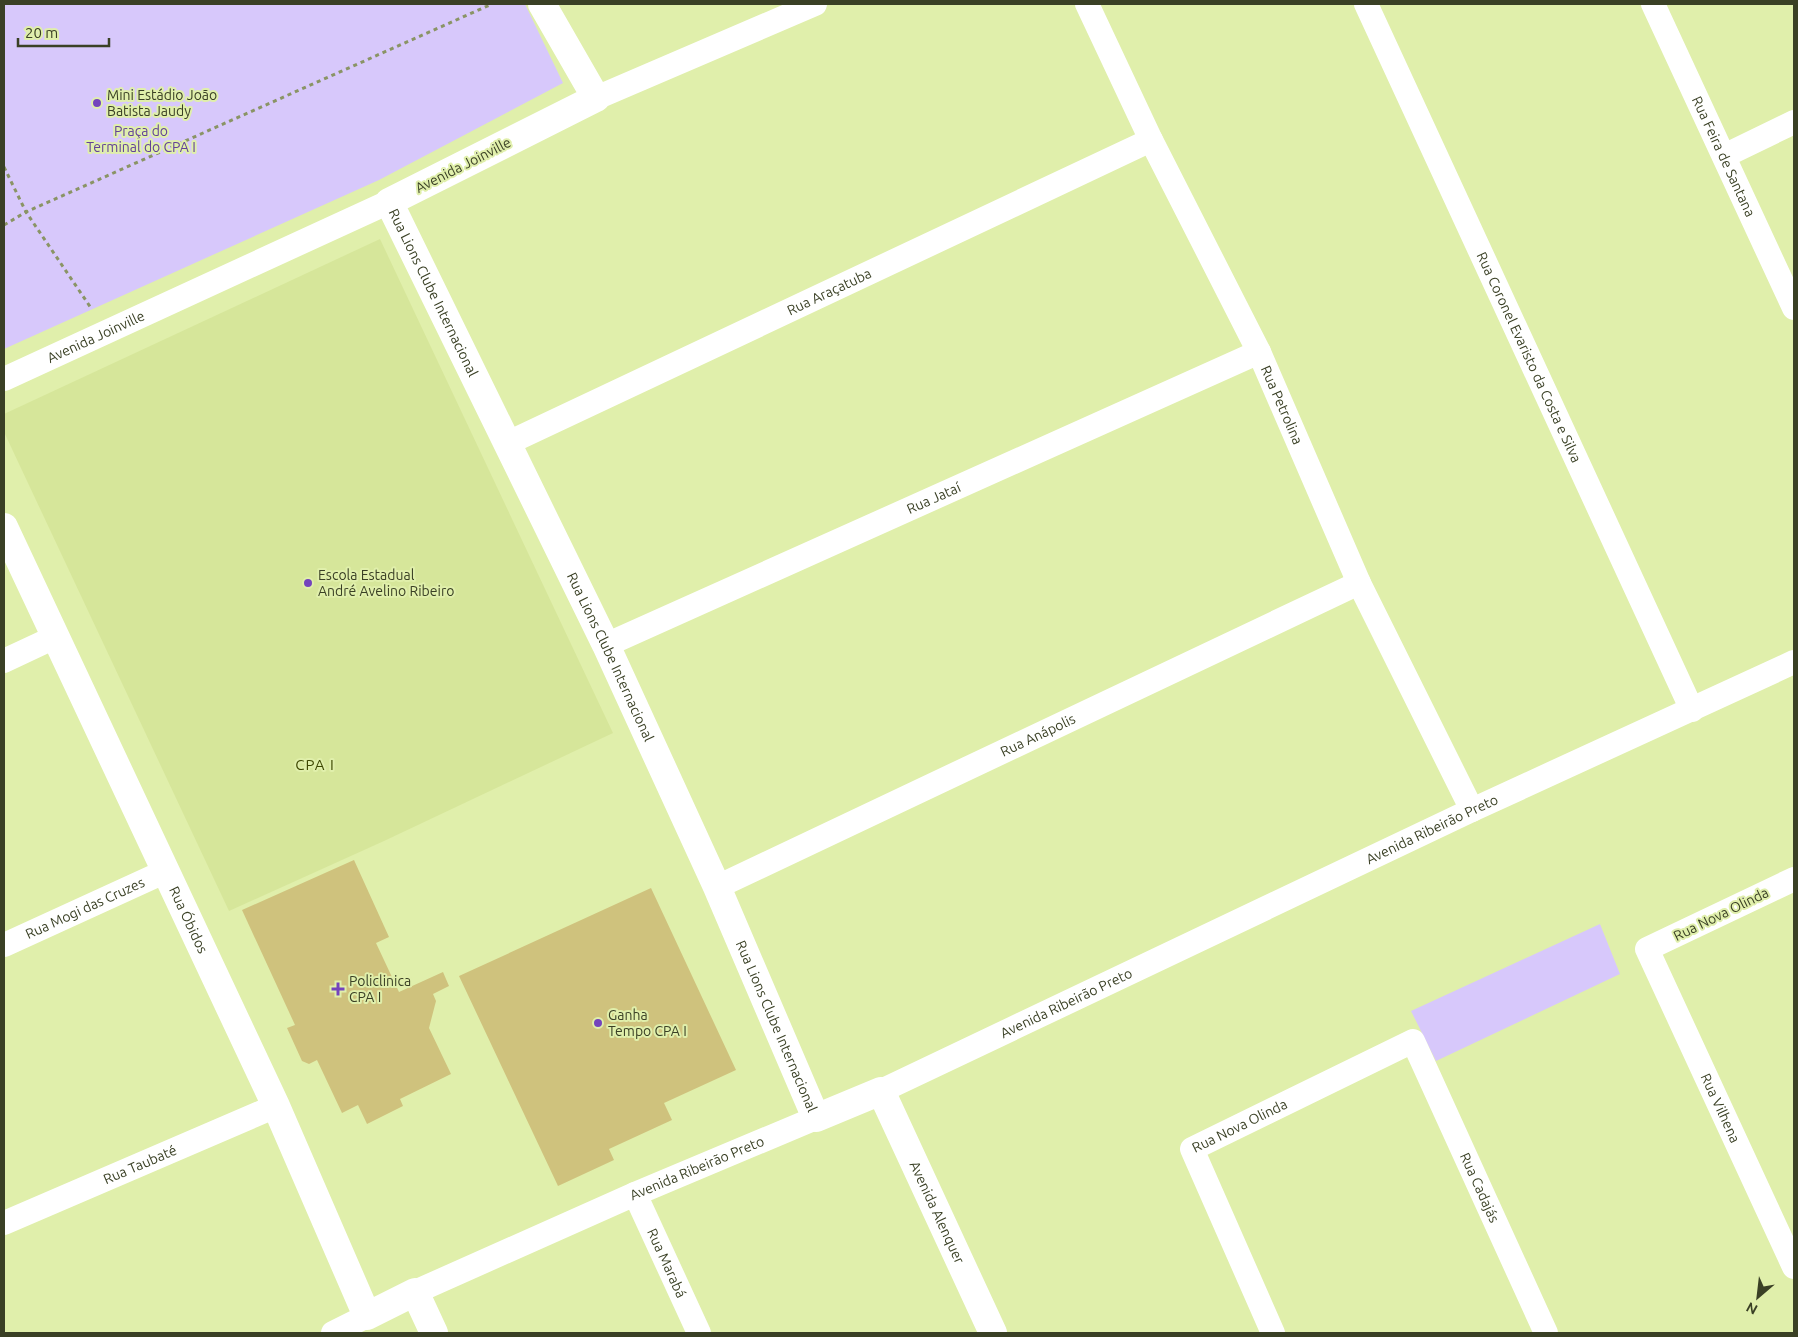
<svg xmlns="http://www.w3.org/2000/svg" width="1798" height="1337" viewBox="0 0 1798 1337" font-family="Ubuntu,sans-serif">
<style>
.built{fill:#d6e69a}
.green{fill:#d7c8fb}
.building{fill:#cfc27d}
.lines{fill:none;stroke-linecap:round;stroke-linejoin:round}
.path{stroke:#8a9465;stroke-width:3;stroke-dasharray:4 4;stroke-linecap:butt}
.minor{stroke:#fff;stroke-width:24}
.tertiary{stroke:#fff;stroke-width:28}
.poi-dot{fill:#7444bc;stroke:#e0efab;stroke-width:2}
.labels{text-anchor:middle;dominant-baseline:central;stroke-width:4;stroke-linejoin:round;paint-order:stroke}
.poi-label{font-size:14px;fill:#3a4025;stroke:#e0efab;text-anchor:start}
.park-label{font-size:14px;fill:#624198;stroke:#e0efab}
.street-label{font-size:14px;fill:#3a4025;stroke:#e0efab}
.neighbourhood-label{font-size:15px;letter-spacing:1px;fill:#3d4700;stroke:#e0efab}
</style>
<rect width="100%" height="100%" fill="#e0efab"/>
<polygon class="built" points="380,239 613,733 384,841 229,911 4,432 4,414"/>
<g class="green">
<polygon points="4,4 525,4 563,83 379,180 4,349"/>
<polygon points="1600,924 1620,974 1436,1061 1411,1011"/>
</g>
<g class="building">
<polygon points="354,860 389,937 376,943 399,992 443,972 449,986 433,994 436,1001 429,1028 451,1074 400,1099 403,1106 367,1124 358,1105 342,1113 317,1060 309,1064 302,1061 287,1028 295,1025 242,910"/>
<polygon points="651,888 736,1070 664,1103 672,1120 609,1149 614,1160 558,1186 459,976"/>
</g>
<g class="lines">
<g class="path">
<polyline points="4,167 26,212 91,308"/>
<polyline points="4,225 26,212 492,4"/>
</g>
<g class="minor">
<path id="s1" d="M1087 4 1151 140 1259 352 1359 583 1472 810"/>
<path id="s2" d="M1366 4 1692 710"/>
<path id="s3" d="M1653 4 1794 308"/>
<polyline points="596,98 815,4"/>
<polyline points="1724,156 1794,122"/>
<path id="s4" d="M4 379 389 202"/>
<path id="s5" d="M508 443 1151 140"/>
<path id="s6" d="M606 645 1259 352"/>
<polyline points="4,661 55,637"/>
<path id="s7" d="M1794 879 1647 949 1794 1267"/>
<path id="s8" d="M717 887 1359 583"/>
<path id="s9" d="M4 945 166 871"/>
<path id="s10" d="M881 1091 1472 810 1794 662"/>
<path id="s11" d="M635 1194 699 1333"/>
<path id="s12" d="M4 1223 276 1106"/>
<path id="s13" d="M415 1292 635 1194 816 1118"/>
<polyline points="333,1333 367,1316"/>
<path id="s14" d="M1273 1333 1192 1149 1413 1041 1546 1333"/>
</g>
<g class="tertiary">
<path id="s15" d="M542 4 596 98 389 202 606 645 717 887 816 1118 881 1091 993 1333"/>
<path id="s16" d="M4 527 276 1106 367 1316 415 1292 434 1333"/>
</g>
</g>
<g class="poi-dot">
<circle cx="97" cy="103" r="5"/>
<circle cx="308" cy="583" r="5"/>
<path d="M335.5 981.5h5v5h5v5h-5v5h-5v-5h-5v-5h5z"/>
<circle cx="598" cy="1023" r="5"/>
</g>
<g class="labels">
<g class="poi-label">
<text x="107" y="95">Mini Estádio João<tspan x="107" dy="16">Batista Jaudy</tspan></text>
<text x="318" y="575">Escola Estadual<tspan x="318" dy="16">André Avelino Ribeiro</tspan></text>
<text x="349" y="981">Policlinica<tspan x="349" dy="16">CPA I</tspan></text>
<text x="608" y="1015">Ganha<tspan x="608" dy="16">Tempo CPA I</tspan></text>
</g>
<g class="park-label">
<text x="141" y="131">Praça do<tspan x="141" dy="16">Terminal do CPA I</tspan></text>
</g>
<g class="street-label">
<text stroke="none"><textPath href="#s3" startOffset="168">Rua Feira de Santana</textPath></text>
<text transform="translate(463 165) rotate(-27)">Avenida Joinville</text>
<text stroke="none"><textPath href="#s5" startOffset="355">Rua Araçatuba</textPath></text>
<text stroke="none"><textPath href="#s15" startOffset="441">Rua Lions Clube Internacional</textPath></text>
<text stroke="none"><textPath href="#s4" startOffset="101">Avenida Joinville</textPath></text>
<text stroke="none"><textPath href="#s2" startOffset="389">Rua Coronel Evaristo da Costa e Silva</textPath></text>
<text stroke="none"><textPath href="#s1" startOffset="446">Rua Petrolina</textPath></text>
<text stroke="none"><textPath href="#s6" startOffset="359">Rua Jataí</textPath></text>
<text stroke="none"><textPath href="#s15" startOffset="846">Rua Lions Clube Internacional</textPath></text>
<text stroke="none"><textPath href="#s8" startOffset="355">Rua Anápolis</textPath></text>
<text stroke="none"><textPath href="#s10" startOffset="610">Avenida Ribeirão Preto</textPath></text>
<text stroke="none"><textPath href="#s9" startOffset="89">Rua Mogi das Cruzes</textPath></text>
<text transform="translate(1721 914) rotate(-26)">Rua Nova Olinda</text>
<text stroke="none"><textPath href="#s16" startOffset="434">Rua Óbidos</textPath></text>
<text stroke="none"><textPath href="#s10" startOffset="205">Avenida Ribeirão Preto</textPath></text>
<text stroke="none"><textPath href="#s15" startOffset="1251">Rua Lions Clube Internacional</textPath></text>
<text stroke="none"><textPath href="#s7" startOffset="338">Rua Vilhena</textPath></text>
<text stroke="none"><textPath href="#s14" startOffset="254">Rua Nova Olinda</textPath></text>
<text stroke="none"><textPath href="#s12" startOffset="148">Rua Taubaté</textPath></text>
<text stroke="none"><textPath href="#s13" startOffset="308">Avenida Ribeirão Preto</textPath></text>
<text stroke="none"><textPath href="#s14" startOffset="608">Rua Cadajás</textPath></text>
<text stroke="none"><textPath href="#s15" startOffset="1555">Avenida Alenquer</textPath></text>
<text stroke="none"><textPath href="#s11" startOffset="76">Rua Marabá</textPath></text>
</g>
<g class="neighbourhood-label">
<text x="315" y="764">CPA I</text>
</g>
</g>
<rect width="1798" height="1337" fill="none" stroke="#3a4025" stroke-width="10"/>
<g transform="translate(1758 1297) rotate(208)" stroke="#e0efab" stroke-width="4" paint-order="stroke">
<path d="M0-4L9 19L0 12L-9 19Z" fill="#3a4025"/>
<text y="-8" font-size="14" font-weight="bold" text-anchor="middle" fill="#3a4025">N</text>
</g>
<path d="M18 38v8h91v-8" fill="none" stroke="#3a4025" stroke-width="2.5"/>
<text x="25" y="38" font-size="15" fill="#3a4025" stroke="#e0efab" stroke-width="4" paint-order="stroke">20 m</text>
</svg>
